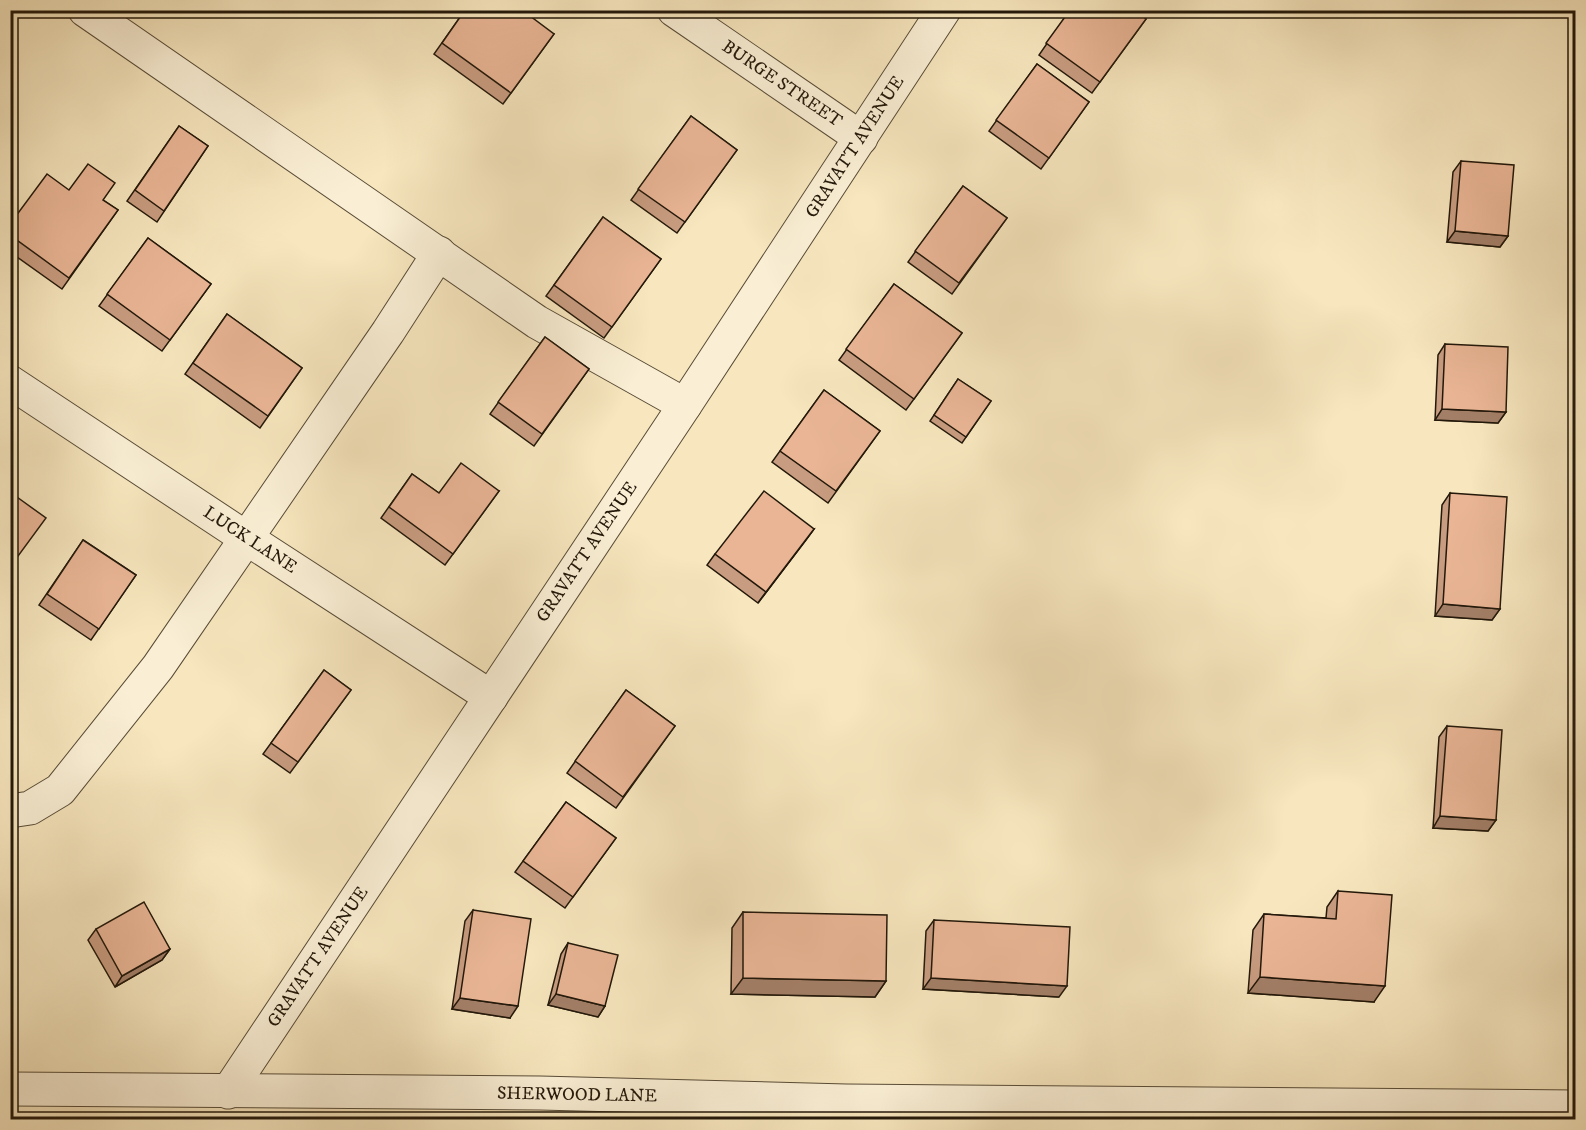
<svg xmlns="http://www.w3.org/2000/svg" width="1586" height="1130" viewBox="0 0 1586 1130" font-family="'IM FELL DW Pica',serif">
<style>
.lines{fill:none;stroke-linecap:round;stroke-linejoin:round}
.minor-casing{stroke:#584c37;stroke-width:35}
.minor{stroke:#faefd5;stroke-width:33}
.wall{fill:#c89c80;stroke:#23180a;stroke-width:1.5}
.shaded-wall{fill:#a37f68;stroke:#23180a;stroke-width:1.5}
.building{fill:#e9b595;stroke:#23180a;stroke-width:1.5}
.labels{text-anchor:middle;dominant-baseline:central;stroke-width:6;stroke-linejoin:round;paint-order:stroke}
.street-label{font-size:18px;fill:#23180a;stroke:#faefd5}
</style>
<rect width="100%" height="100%" fill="#f7e6be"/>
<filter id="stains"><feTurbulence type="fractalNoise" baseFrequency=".00333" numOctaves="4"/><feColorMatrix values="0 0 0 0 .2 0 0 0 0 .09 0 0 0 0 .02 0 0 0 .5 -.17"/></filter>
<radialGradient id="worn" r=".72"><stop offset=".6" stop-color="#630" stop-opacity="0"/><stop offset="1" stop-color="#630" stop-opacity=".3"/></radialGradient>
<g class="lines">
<defs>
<g id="minor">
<polyline points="85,10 537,322 685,405"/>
<polyline points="674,10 861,138"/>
<polyline points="10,382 246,538 491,697"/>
<polyline points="10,811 30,808 60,790 158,667 388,332 439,253"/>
<polyline points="10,1089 540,1093 846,1101 1576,1107"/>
<polyline points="228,1092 685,405 944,10"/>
</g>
</defs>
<use href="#minor" class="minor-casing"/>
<use href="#minor" class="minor"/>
</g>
<g class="wall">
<polygon points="465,10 554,34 503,104 434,54"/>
<polygon points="1070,10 1146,19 1092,93 1039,55"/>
<polygon points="1037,64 1089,102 1041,169 989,131"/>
<polygon points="691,116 737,150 677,233 631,200"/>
<polygon points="179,126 208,146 157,222 127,201"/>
<polygon points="1461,161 1508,236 1500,247 1447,242 1453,172"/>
<polygon points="963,186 1007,218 952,294 908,262"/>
<polygon points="69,190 103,200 118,210 62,289 10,252 10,224"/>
<polygon points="603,217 661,259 604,338 546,296"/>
<polygon points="148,238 211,284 162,351 99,306"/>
<polygon points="894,284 962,333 906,410 839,360"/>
<polygon points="227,314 302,368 260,428 185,374"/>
<polygon points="545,337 589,369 534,446 490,414"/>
<polygon points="1445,344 1506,412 1498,423 1435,420 1438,355"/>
<polygon points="958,379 991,401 962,443 930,421"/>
<polygon points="824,390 880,431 828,503 772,462"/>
<polygon points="412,474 439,493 499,491 445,565 381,518"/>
<polygon points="1450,493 1500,609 1492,620 1435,616 1442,505"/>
<polygon points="814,529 758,603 707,565 715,554"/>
<polygon points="83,540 136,575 91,640 39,605"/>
<polygon points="324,670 351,690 290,773 263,754"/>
<polygon points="626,690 675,726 616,808 567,773"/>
<polygon points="1447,726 1496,820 1488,831 1433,828 1439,737"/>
<polygon points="566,802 616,838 565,908 515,872"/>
<polygon points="1338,891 1374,1002 1248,993 1253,930 1264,914 1326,918 1327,907"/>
<polygon points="473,910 510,1018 452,1009 465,921"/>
<polygon points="743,912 886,981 875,997 731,994 732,928"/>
<polygon points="934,920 1059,997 923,989 926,931"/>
<polygon points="96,929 170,949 162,960 115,987 88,940"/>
<polygon points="568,943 605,1006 598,1017 548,1005 561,954"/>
</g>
<g class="shaded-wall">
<polygon points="1470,10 1493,10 1491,14"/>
<polygon points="1455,231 1508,236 1500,247 1447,242"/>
<polygon points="1442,409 1506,412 1498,423 1435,420"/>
<polygon points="814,529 806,540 758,603 766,592"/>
<polygon points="1443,604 1500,609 1492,620 1435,616"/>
<polygon points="1440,816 1496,820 1488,831 1433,828"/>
<polygon points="170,949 162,960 115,987 122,976"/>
<polygon points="1260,977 1385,986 1374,1002 1248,993"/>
<polygon points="743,978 886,981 875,997 731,994"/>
<polygon points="931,978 1067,986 1059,997 923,989"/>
<polygon points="556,994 605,1006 598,1017 548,1005"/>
<polygon points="460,998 518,1006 510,1018 452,1009"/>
</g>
<g class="building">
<polygon points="465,10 522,10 554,34 511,93 442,43"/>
<polygon points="1070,10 1134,10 1146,19 1100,82 1046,43"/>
<polygon points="1037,64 1089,102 1049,158 996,120"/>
<polygon points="691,116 737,150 685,222 638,189"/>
<polygon points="179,126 208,146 164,211 135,190"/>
<polygon points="1461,161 1514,165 1508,236 1455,231"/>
<polygon points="88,164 115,183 103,200 118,210 69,278 10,235 10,224 47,174 69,190"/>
<polygon points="963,186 1007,218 959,283 915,251"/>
<polygon points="603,217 661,259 612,327 554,285"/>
<polygon points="148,238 211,284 170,340 107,294"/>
<polygon points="894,284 962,333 914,399 846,349"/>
<polygon points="227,314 302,368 268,416 193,363"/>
<polygon points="545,337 589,369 542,434 498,402"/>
<polygon points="1445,344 1508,347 1506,412 1442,409"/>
<polygon points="958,379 991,401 966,437 934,415"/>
<polygon points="824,390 880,431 836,491 780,451"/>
<polygon points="461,463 499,491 453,554 389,507 412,474 439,493"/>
<polygon points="764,491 814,529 766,592 715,554"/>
<polygon points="10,492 46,518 10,567"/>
<polygon points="1450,493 1507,497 1500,609 1443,604"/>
<polygon points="83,540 136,575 99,629 47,594"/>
<polygon points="324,670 351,690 298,762 271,743"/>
<polygon points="626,690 675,726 623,797 575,761"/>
<polygon points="1447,726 1502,730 1496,820 1440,816"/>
<polygon points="566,802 616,838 573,897 523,861"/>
<polygon points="1338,891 1392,895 1385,986 1260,977 1264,914 1336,919"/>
<polygon points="144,902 170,949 122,976 96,929"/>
<polygon points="473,910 531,919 518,1006 460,998"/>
<polygon points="743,912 887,915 886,981 743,978"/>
<polygon points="934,920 1070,927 1067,986 931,978"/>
<polygon points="568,943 618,955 605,1006 556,994"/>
</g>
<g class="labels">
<g class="street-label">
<text transform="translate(782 84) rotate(34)">BURGE STREET</text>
<text transform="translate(855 147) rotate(-57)">GRAVATT AVENUE</text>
<text transform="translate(250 540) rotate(33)">LUCK LANE</text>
<text transform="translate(587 552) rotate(-56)">GRAVATT AVENUE</text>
<text transform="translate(318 957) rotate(-56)">GRAVATT AVENUE</text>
<text transform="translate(577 1095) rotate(1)">SHERWOOD LANE</text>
</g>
</g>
<rect width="1586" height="1130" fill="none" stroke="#f7e6be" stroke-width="36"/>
<rect x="12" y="12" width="1562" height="1106" fill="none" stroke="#23180a" stroke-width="3"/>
<rect x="18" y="18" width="1550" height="1094" fill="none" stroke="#23180a" stroke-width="1.5"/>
<rect width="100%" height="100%" filter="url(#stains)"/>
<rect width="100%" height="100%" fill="url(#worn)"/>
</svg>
